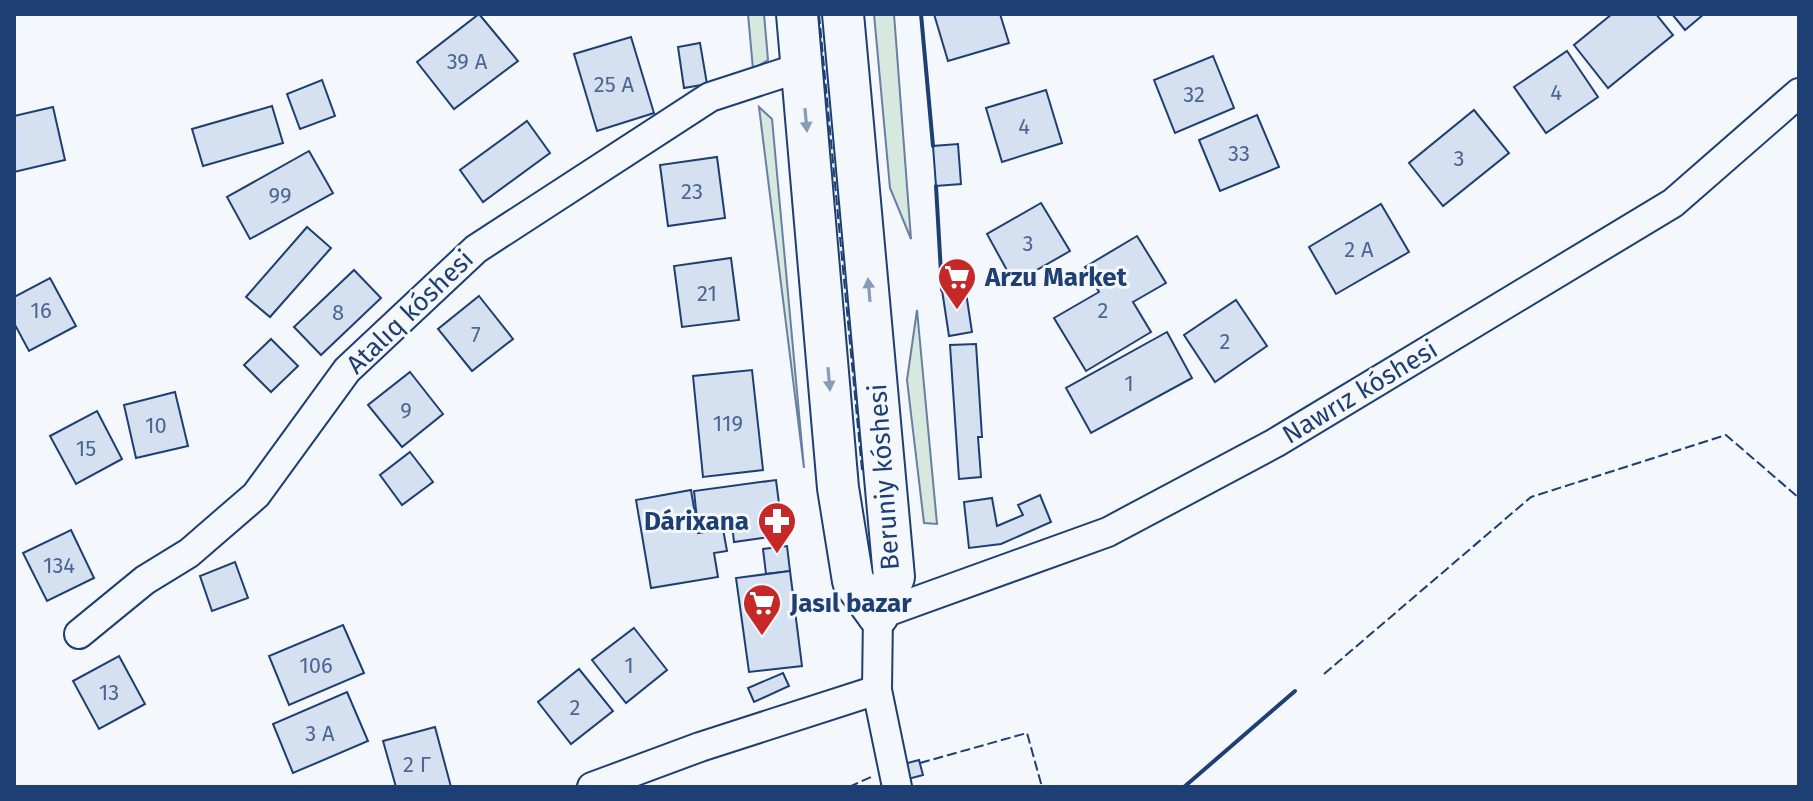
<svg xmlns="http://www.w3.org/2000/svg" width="1813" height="801" viewBox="0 0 1813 801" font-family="'Fira Sans',sans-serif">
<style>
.green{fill:#d7e8df;stroke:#687fa3;stroke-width:2}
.building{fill:#d5e0f0;stroke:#1d3f73;stroke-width:2}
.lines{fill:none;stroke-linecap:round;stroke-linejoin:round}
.street-casing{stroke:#1d3f73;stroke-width:32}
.secondary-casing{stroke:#1d3f73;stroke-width:44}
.street{stroke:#f4f7fb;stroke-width:28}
.secondary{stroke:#f4f7fb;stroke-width:40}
.fence{stroke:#1d3f73;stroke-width:2;stroke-dasharray:10 4;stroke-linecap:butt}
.wall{stroke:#1d3f73;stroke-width:4}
.oneway{fill:#889bb7}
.labels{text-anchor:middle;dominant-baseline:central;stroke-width:6;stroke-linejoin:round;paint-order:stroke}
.number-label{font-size:22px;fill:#4b6792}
.poi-label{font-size:26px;font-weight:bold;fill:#1d3f73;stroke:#f4f7fb;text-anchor:start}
.street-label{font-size:26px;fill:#1d3f73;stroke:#f4f7fb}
</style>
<rect width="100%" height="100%" fill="#f4f7fb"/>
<g class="green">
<polygon points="748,14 764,14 768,60 753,69"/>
<polygon points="874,14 894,14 911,239 890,188"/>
<polygon points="759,107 772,119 804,468"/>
<polygon points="917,310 937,524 924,523 907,380"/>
</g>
<g class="building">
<polygon points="479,14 518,61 454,109 417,62"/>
<polygon points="934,14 1000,14 1009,43 948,61"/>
<polygon points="1612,14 1656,14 1673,35 1608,88 1574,45"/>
<polygon points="1672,14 1704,14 1685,30"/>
<polygon points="631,37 654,113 597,131 574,54"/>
<polygon points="700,43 707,84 684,88 678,47"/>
<polygon points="1567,51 1598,97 1546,133 1514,87"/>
<polygon points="1213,56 1234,108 1175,133 1154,80"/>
<polygon points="322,80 335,116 300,129 287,94"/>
<polygon points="1046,90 1062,143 1002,162 986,108"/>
<polygon points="272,106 283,143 203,166 192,129"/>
<polygon points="53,107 65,160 14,172 14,116"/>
<polygon points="1474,110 1509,153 1443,206 1409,163"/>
<polygon points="1257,115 1279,167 1220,191 1199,140"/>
<polygon points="527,121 550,153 483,202 460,170"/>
<polygon points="958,144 961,184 936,186 933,146"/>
<polygon points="309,151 333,193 250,239 227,197"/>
<polygon points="717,157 725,218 668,226 660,165"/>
<polygon points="1041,203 1070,251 1014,283 987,234"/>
<polygon points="1381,204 1409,252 1336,294 1309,247"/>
<polygon points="307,227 331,248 270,317 246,297"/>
<polygon points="1137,236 1166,283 1133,302 1151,332 1086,371 1054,318 1099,292 1085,267"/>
<polygon points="731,258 739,320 682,327 674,266"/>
<polygon points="354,270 381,298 321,355 294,327"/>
<polygon points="50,278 76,326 29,351 14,323 14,297"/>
<polygon points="965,286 972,332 949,336 942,290"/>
<polygon points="479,296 513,339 472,371 438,329"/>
<polygon points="1236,300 1267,346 1215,382 1184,335"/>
<polygon points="1167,332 1192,378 1091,433 1066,388"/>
<polygon points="271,339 298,366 271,392 244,365"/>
<polygon points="976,344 982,437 978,437 981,477 959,479 950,345"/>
<polygon points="752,370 763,470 703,477 693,376"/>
<polygon points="410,372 443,414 402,447 368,405"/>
<polygon points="175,392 188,446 136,458 124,405"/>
<polygon points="97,411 122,459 76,484 50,436"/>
<polygon points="410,452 433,482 402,505 380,475"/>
<polygon points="776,480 783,535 734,542 732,524 698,529 694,491"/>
<polygon points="691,490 698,533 723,529 727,551 714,553 718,577 651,588 636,500"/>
<polygon points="1040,495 1051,522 1001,544 969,548 964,502 992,498 997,526 1023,515 1018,505"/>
<polygon points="71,530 94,578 47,601 23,553"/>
<polygon points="787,546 790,571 766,574 763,549"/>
<polygon points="235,562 248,598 212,611 200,576"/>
<polygon points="790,571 802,666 749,672 736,578"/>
<polygon points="343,625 364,673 289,705 269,656"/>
<polygon points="634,628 667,670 626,703 592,660"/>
<polygon points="119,656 145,704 99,729 73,681"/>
<polygon points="579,669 613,711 571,744 538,702"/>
<polygon points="783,673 789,686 754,702 748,688"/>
<polygon points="347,692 368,741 293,773 273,724"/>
<polygon points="435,727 451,787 396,787 383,741"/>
<polygon points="919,760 923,775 908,779 904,764"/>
</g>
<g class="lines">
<defs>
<g id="street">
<polyline points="79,634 145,580 189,553 256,495 347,370 476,249 710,97 802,67"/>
<polyline points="592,787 700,747 877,690"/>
<polyline points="897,787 877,690 878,615 1108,532 1275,443 1673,203 1799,93"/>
</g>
<g id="secondary">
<polyline points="797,14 838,488 853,581 878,615"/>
<polyline points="843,14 894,577 878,615"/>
</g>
</defs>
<use href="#street" class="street-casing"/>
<use href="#secondary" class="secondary-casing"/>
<use href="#street" class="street"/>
<use href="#secondary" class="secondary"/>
<g class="fence">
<polyline points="819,14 862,470"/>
<polyline points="1324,674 1531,497 1726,435 1799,498"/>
<polyline points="920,763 1027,733 1042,787"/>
<polyline points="849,787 871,777"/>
</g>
<g class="wall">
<polyline points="921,14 933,146"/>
<polyline points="936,186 942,290"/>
<polyline points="1184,787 1295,691"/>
</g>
</g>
<defs><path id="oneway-solid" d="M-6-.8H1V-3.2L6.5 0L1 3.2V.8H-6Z" transform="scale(2)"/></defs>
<g class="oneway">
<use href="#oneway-solid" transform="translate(806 120) rotate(85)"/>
<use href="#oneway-solid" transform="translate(869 290) rotate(-95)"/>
<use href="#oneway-solid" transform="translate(829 379) rotate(85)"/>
</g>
<defs>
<symbol id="supermarket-pin" viewBox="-11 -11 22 30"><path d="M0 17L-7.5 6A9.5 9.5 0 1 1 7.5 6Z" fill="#c62828" stroke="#f4f7fb"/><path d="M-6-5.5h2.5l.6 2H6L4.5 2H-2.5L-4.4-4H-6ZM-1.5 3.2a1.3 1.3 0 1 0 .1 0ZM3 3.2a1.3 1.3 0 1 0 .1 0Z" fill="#fff"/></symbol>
<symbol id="pharmacy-pin" viewBox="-11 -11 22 30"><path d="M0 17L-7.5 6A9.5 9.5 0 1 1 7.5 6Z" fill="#c62828" stroke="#f4f7fb"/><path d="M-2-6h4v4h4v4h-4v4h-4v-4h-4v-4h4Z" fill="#fff"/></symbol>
</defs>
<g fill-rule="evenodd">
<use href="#supermarket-pin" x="935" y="255" width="44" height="60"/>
<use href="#pharmacy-pin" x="755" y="499" width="44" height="60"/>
<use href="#supermarket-pin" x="740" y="581" width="44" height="60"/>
</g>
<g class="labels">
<g class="number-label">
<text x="467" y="61">39 А</text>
<text x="614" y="84">25 А</text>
<text x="1556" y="92">4</text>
<text x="1194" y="94">32</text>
<text x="1024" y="126">4</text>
<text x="1239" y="153">33</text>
<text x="1459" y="158">3</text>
<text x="692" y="191">23</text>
<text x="280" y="195">99</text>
<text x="1028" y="243">3</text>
<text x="1359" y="249">2 А</text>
<text x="707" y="293">21</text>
<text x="41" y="310">16</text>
<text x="1103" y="310">2</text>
<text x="338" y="312">8</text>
<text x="476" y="334">7</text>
<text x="1225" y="341">2</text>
<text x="1129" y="383">1</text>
<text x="406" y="410">9</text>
<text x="728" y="423">119</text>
<text x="156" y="425">10</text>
<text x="86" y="448">15</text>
<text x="59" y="565">134</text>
<text x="316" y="665">106</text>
<text x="629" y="665">1</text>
<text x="109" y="692">13</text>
<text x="575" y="707">2</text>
<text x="320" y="733">3 А</text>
<text x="417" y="764">2 Г</text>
</g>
<g class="poi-label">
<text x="985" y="277">Arzu Market</text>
<text x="749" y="521" text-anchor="end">Dárixana</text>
<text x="790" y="603">Jasıl bazar</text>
</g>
<g class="street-label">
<text transform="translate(410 312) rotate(-44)">Atalıq kóshesi</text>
<text transform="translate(1360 392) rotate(-31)">Nawrız kóshesi</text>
<text transform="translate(884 477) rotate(-94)">Beruniy kóshesi</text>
</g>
</g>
<rect width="1813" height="801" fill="none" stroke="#1d3f73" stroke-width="32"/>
</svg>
